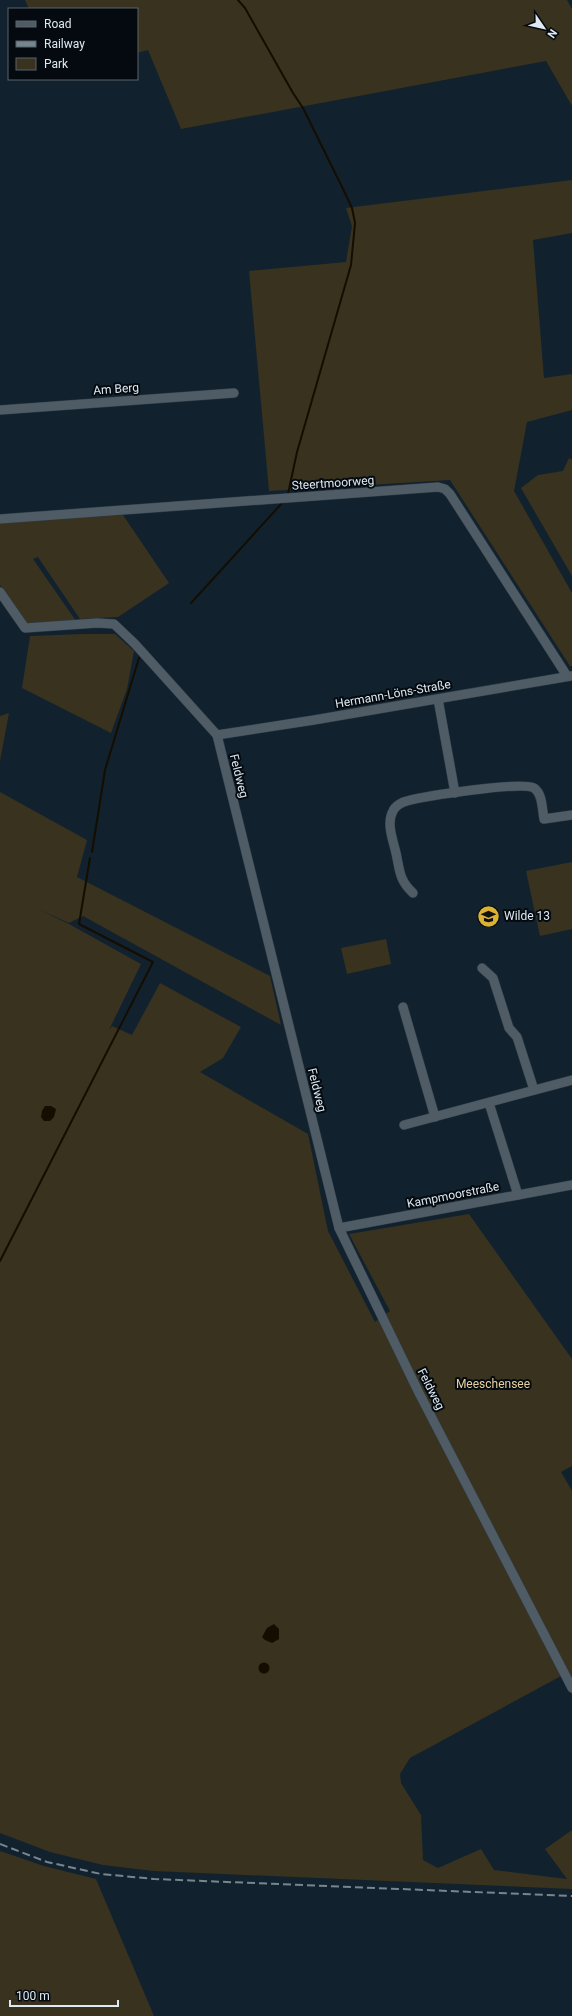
<svg xmlns="http://www.w3.org/2000/svg" width="572" height="2016" viewBox="0 0 572 2016" font-family="Roboto,sans-serif">
<style>
.green{fill:#39321f}
.water{fill:#150d00}
.lines{fill:none;stroke-linecap:round;stroke-linejoin:round}
.stream{stroke:#150d00;stroke-width:2}
.minor-casing{stroke:#2e3e49;stroke-width:10}
.minor{stroke:#505c65;stroke-width:9}
.rail{stroke:#77858f;stroke-width:2;stroke-dasharray:8 4;stroke-linecap:butt}
.labels{text-anchor:middle;dominant-baseline:central;stroke-width:4;stroke-linejoin:round;paint-order:stroke}
.street-label{font-size:12px;fill:#dee9f1;stroke:#040a10}
.poi-label{font-size:12px;fill:#dee9f1;stroke:#040a10;text-anchor:start}
.park-label{font-size:12px;fill:#e8d29a;stroke:#040a10}
</style>
<rect width="100%" height="100%" fill="#11222e"/>
<g class="green">
<polygon points="25,0 567,0 572,9 572,106 546,61 181,129 148,50 137,53 137,9 29,9"/>
<polygon points="572,180 572,233 533,240 544,378 572,374 572,410 527,422 514,491 572,593 572,666 570,666 450,480 269,491 249,271 346,262 352,226 346,208"/>
<polygon points="569,458 572,460 572,576 521,488 538,475 563,471"/>
<polygon points="123,515 169,583 118,617 80,619 38,557 33,559 76,621 27,625 0,585 0,522"/>
<polygon points="82,634 115,634 134,651 127,689 111,733 22,688 30,636"/>
<polygon points="9,713 0,761 0,716"/>
<polygon points="0,792 87,840 77,877 270,976 281,1025 83,916 69,923 38,909 69,924 141,964 109,1030 112,1026 132,1035 160,983 241,1027 223,1058 200,1072 308,1134 328,1231 375,1322 390,1311 349,1234 469,1214 572,1359 572,1466 561,1472 572,1491 572,1695 561,1676 410,1758 400,1774 401,1783 421,1815 423,1860 438,1868 481,1849 494,1870 567,1879 545,1849 572,1830 572,1889 154,1871 103,1865 50,1852 0,1833"/>
<polygon points="572,862 572,929 540,936 526,871"/>
<polygon points="386,939 391,964 347,974 341,948"/>
<polygon points="0,1851 44,1866 96,1879 154,2016 0,2016"/>
</g>
<g class="water">
<polygon points="45,1106 51,1106 56,1109 54,1117 50,1121 44,1121 41,1117 42,1111"/>
<polygon points="274,1624 279,1629 279,1639 272,1643 265,1640 262,1637 267,1628"/>
<circle cx="264" cy="1668" r="5.5"/>
</g>
<g class="lines">
<g class="stream">
<polyline points="238,0 245,8 293,93 303,108 344,191 352,208 355,223 351,265 297,452 288,494"/>
<polyline points="191,603 283,502"/>
<polyline points="92,852 105,770 139,658"/>
<polyline points="0,1261 153,962 79,924 90,858"/>
</g>
<defs>
<g id="minor">
<polyline points="0,410 234,393"/>
<polyline points="0,519 438,487 445,489 450,494 567,676"/>
<polyline points="0,592 25,628 97,623 114,624 135,644 217,735 339,1228 419,1393 572,1688"/>
<polyline points="438,699 455,793"/>
<polyline points="217,735 314,720 571,676"/>
<path d="M413 893C399 880 400 871 396 853 393 840 386 823 393 811 395 806 402 802 407 801 425 796 522 781 534 788 543 794 542 810 544 819L572 815"/>
<polyline points="482,968 493,978 509,1028 517,1037 534,1090"/>
<polyline points="403,1007 435,1117"/>
<polyline points="489,1103 518,1195"/>
<polyline points="404,1125 572,1080"/>
<polyline points="339,1228 572,1185"/>
</g>
</defs>
<use href="#minor" class="minor-casing"/>
<use href="#minor" class="minor"/>
<polyline class="rail" points="0,1844 47,1862 101,1874 154,1879 572,1896"/>
</g>
<defs>
<symbol id="school-disc" viewBox="-11 -11 22 22"><circle r="9.5" fill="#dcb233" stroke="#040a10"/><path d="M0-5L7-2L0 1L-7-2ZM-4 1L0 2.5L4 1V4Q0 6-4 4Z" fill="#111"/></symbol>
</defs>
<g fill-rule="evenodd">
<use href="#school-disc" x="476" y="904" width="25" height="25"/>
</g>
<g class="labels">
<g class="street-label">
<text transform="translate(116 389) rotate(-4)">Am Berg</text>
<text transform="translate(333 483) rotate(-4)">Steertmoorweg</text>
<text transform="translate(393 694) rotate(-10)">Hermann-Löns-Straße</text>
<text transform="translate(239 776) rotate(76)">Feldweg</text>
<text transform="translate(317 1090) rotate(76)">Feldweg</text>
<text transform="translate(453 1195) rotate(-11)">Kampmoorstraße</text>
<text transform="translate(431 1389) rotate(63)">Feldweg</text>
</g>
<g class="poi-label">
<text x="504" y="916">Wilde 13</text>
</g>
<g class="park-label">
<text x="493" y="1384">Meeschensee</text>
</g>
</g>
<rect x="8" y="8" width="130" height="72" fill="#040a10" stroke="#5b636a"/>
<rect x="16" y="21" width="20" height="6" fill="#505c65" stroke="#5b636a"/>
<text x="44" y="28" font-size="12" fill="#dee9f1">Road</text>
<rect x="16" y="41" width="20" height="6" fill="#77858f" stroke="#5b636a"/>
<text x="44" y="48" font-size="12" fill="#dee9f1">Railway</text>
<rect x="16" y="58" width="20" height="12" fill="#39321f" stroke="#5b636a"/>
<text x="44" y="68" font-size="12" fill="#dee9f1">Park</text>
<g transform="translate(544 28) rotate(124)" stroke="#040a10" stroke-width="3" paint-order="stroke">
<path d="M0-3L7 15L0 10L-7 15Z" fill="#dee9f1"/>
<text y="-6" font-size="11" font-weight="bold" text-anchor="middle" fill="#dee9f1">N</text>
</g>
<path d="M10 2000v6h108v-6" fill="none" stroke="#dee9f1" stroke-width="2"/>
<text x="16" y="2000" font-size="12" fill="#dee9f1" stroke="#040a10" stroke-width="3" paint-order="stroke">100 m</text>
</svg>
